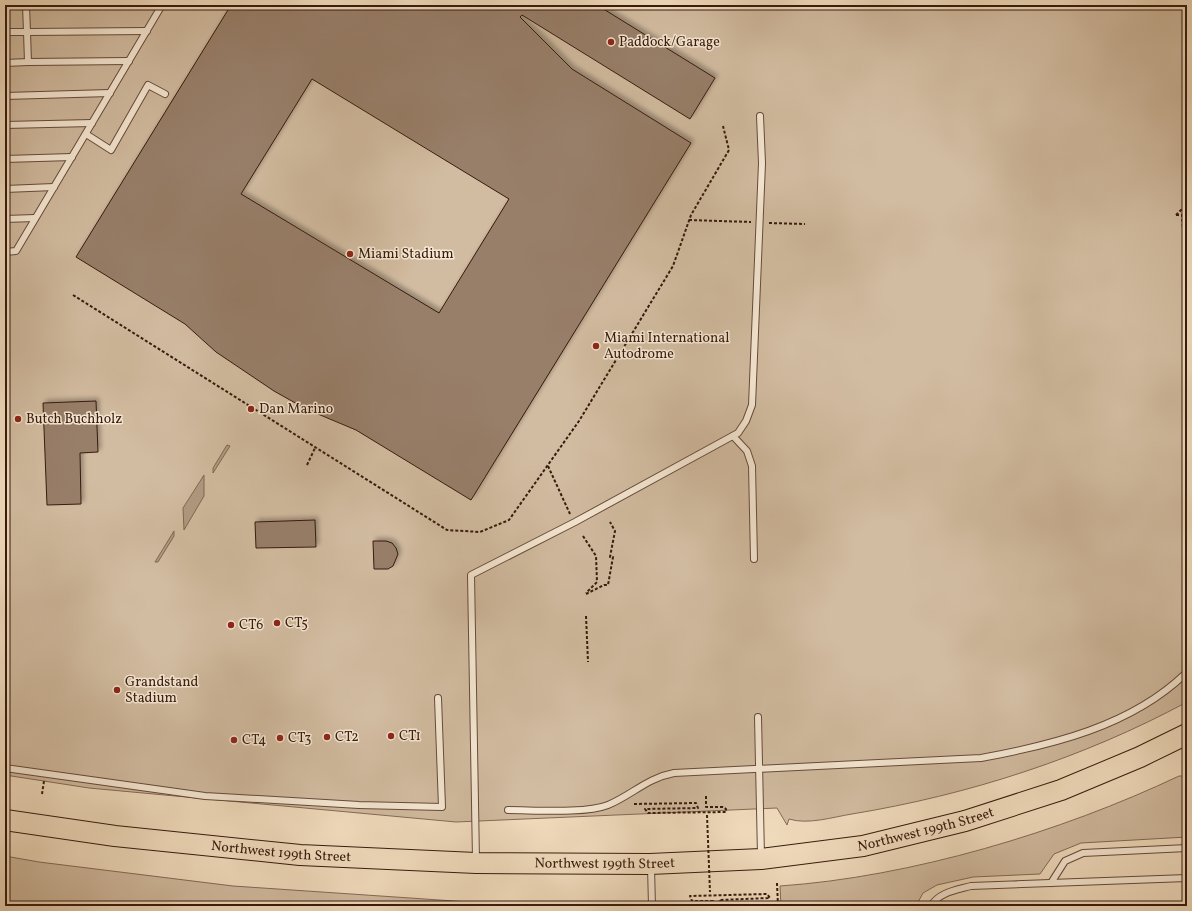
<svg xmlns="http://www.w3.org/2000/svg" width="1192" height="911" viewBox="0 0 1192 911" font-family="Vollkorn,serif">
<style>
.green{fill:#d2bca1;stroke:#846b58}
.water{fill:#b29b83;stroke:#816754}
.building{fill:#987f6a;stroke:#371a0e;fill-rule:evenodd;filter:url(#shadow)}
.lines{fill:none;stroke-linecap:round;stroke-linejoin:round}
.lane-casing{stroke:#664b3a;stroke-width:8}
.primary-casing{stroke:#371a0e;stroke-width:22}
.path{stroke:#371a0e;stroke-width:2;stroke-dasharray:3 2;stroke-linecap:butt}
.lane{stroke:#f7e9d5;stroke-width:6}
.primary{stroke:#f2ddbf;stroke-width:20}
.path-bridge{stroke:#371a0e;stroke-width:2;stroke-dasharray:3 2;stroke-linecap:butt}
.poi-dot{fill:#8f2418;stroke:#f7e9d5;stroke-width:1.5}
.labels{text-anchor:middle;dominant-baseline:central;stroke-width:3;stroke-linejoin:round;paint-order:stroke}
.poi-label{font-size:14px;fill:#371a0e;stroke:#f7e9d5;text-anchor:start}
.street-label{font-size:14px;fill:#371a0e;stroke:#f7e9d5}
</style>
<defs>
<filter id="shadow"><feDropShadow dx="3" dy="-3" stdDeviation="2" flood-color="#0004"/></filter>
</defs>
<rect width="100%" height="100%" fill="#f2ddbf"/>
<filter id="stains"><feTurbulence type="fractalNoise" baseFrequency=".005" numOctaves="4"/><feColorMatrix values="0 0 0 0 .2 0 0 0 0 .09 0 0 0 0 .02 0 0 0 .5 -.17"/></filter>
<radialGradient id="worn" r=".72"><stop offset=".6" stop-color="#630" stop-opacity="0"/><stop offset="1" stop-color="#630" stop-opacity=".3"/></radialGradient>
<g class="green">
<path d="M5 5H1187V702C1083 758 968 795 852 814 833 817 808 825 789 819L787 825 777 808 456 822 89 788 5 775Z"/>
<path d="M1179 776H1187V837L1081 843 1054 854 1040 874 973 877 937 885 923 893 916 906H781L780 886C911 877 1061 832 1179 776Z"/>
<polygon points="5,856 39,862 233,886 469,902 635,902 635,906 5,906"/>
</g>
<g class="water">
<polygon points="227,445 230,446 213,473 213,468"/>
<polygon points="204,475 204,496 184,530 183,508"/>
<polygon points="174,531 174,536 158,562 155,562"/>
</g>
<g class="building">
<path d="M231 5H597L715 78 690 119 522 15 520 17 572 69 691 143 471 500 356 430 306 409 274 391 216 352 185 324 76 257ZM312 79 509 199 439 313 241 194Z"/>
<polygon points="96,401 98,452 80,453 81,504 47,505 43,403"/>
<polygon points="315,520 316,547 256,548 255,522"/>
<polygon points="373,541 386,541 392,543 396,548 398,554 393,566 388,569 374,569"/>
</g>
<g class="lines">
<defs>
<g id="lane">
<polyline points="26,5 27,32 147,31"/>
<polyline points="5,32 27,32 28,62 5,63"/>
<polyline points="28,62 129,61"/>
<polyline points="5,96 110,93"/>
<polyline points="5,125 92,123"/>
<polyline points="86,134 111,150 148,85 165,94"/>
<polyline points="5,159 72,157"/>
<polyline points="5,189 54,187"/>
<polyline points="5,219 35,218"/>
<polyline points="5,252 16,251 162,5"/>
<polyline points="733,436 747,451 752,466 754,559"/>
<polyline points="758,717 761,856"/>
<polyline points="5,768 205,796 359,805 442,807 438,698"/>
<path d="M508 810C534 810 585 814 608 805 632 795 647 778 674 773L981 758C1052 745 1131 726 1185 674"/>
<polyline points="476,860 471,575 575,522 738,433 746,421 752,405 762,163 760,116"/>
<polyline points="651,867 652,906"/>
<polyline points="1051,883 1065,861 1083,853 1187,848"/>
<path d="M931 906C939 892 957 890 971 886L1187 878"/>
</g>
<g id="primary">
<path id="s1" d="M5 820 115 836 300 855 476 863 650 864 761 859 863 846 965 821 1061 790 1140 757 1187 734"/>
</g>
</defs>
<use href="#lane" class="lane-casing"/>
<use href="#primary" class="primary-casing"/>
<g class="path">
<polyline points="1187,192 1187,207"/>
<polyline points="1187,213 1187,219"/>
<polyline points="1176,215 1182,215 1185,260 1187,259"/>
<polyline points="1176,215 1181,210 1187,209"/>
<polyline points="689,220 751,222"/>
<polyline points="769,223 805,224"/>
<polyline points="73,295 447,530 480,532 509,520 579,421 673,266 691,215 729,150 723,126"/>
<polyline points="307,465 315,448"/>
<polyline points="548,466 570,514"/>
<polyline points="583,536 596,556 597,582 586,593"/>
<polyline points="586,594 604,585 608,585 613,557 610,557 615,531 610,522"/>
<polyline points="586,616 588,662"/>
<polyline points="42,794 44,781"/>
<polyline points="634,804 696,803 698,808 645,809 648,813 726,812 726,809 723,807 706,807 706,796"/>
<polyline points="777,883 778,906"/>
<polyline points="714,906 713,901 692,901 690,896 767,894 770,898 719,900 722,905 778,904"/>
</g>
<use href="#lane" class="lane"/>
<use href="#primary" class="primary"/>
<polyline class="path-bridge" points="707,815 710,892"/>
</g>
<g class="poi-dot">
<circle cx="611" cy="42" r="4"/>
<circle cx="350" cy="254" r="4"/>
<circle cx="596" cy="346" r="4"/>
<circle cx="251" cy="409" r="4"/>
<circle cx="18" cy="419" r="4"/>
<circle cx="277" cy="623" r="4"/>
<circle cx="231" cy="625" r="4"/>
<circle cx="117" cy="690" r="4"/>
<circle cx="391" cy="736" r="4"/>
<circle cx="327" cy="737" r="4"/>
<circle cx="280" cy="738" r="4"/>
<circle cx="234" cy="740" r="4"/>
</g>
<g class="labels">
<g class="poi-label">
<text x="619" y="42">Paddock/Garage</text>
<text x="358" y="254">Miami Stadium</text>
<text x="604" y="338">Miami International<tspan x="604" dy="16">Autodrome</tspan></text>
<text x="259" y="409">Dan Marino</text>
<text x="26" y="419">Butch Buchholz</text>
<text x="285" y="623">CT5</text>
<text x="239" y="625">CT6</text>
<text x="125" y="682">Grandstand<tspan x="125" dy="16">Stadium</tspan></text>
<text x="399" y="736">CT1</text>
<text x="335" y="737">CT2</text>
<text x="288" y="738">CT3</text>
<text x="242" y="740">CT4</text>
</g>
<g class="street-label">
<text stroke="none"><textPath href="#s1" startOffset="926">Northwest 199th Street</textPath></text>
<text stroke="none"><textPath href="#s1" startOffset="278">Northwest 199th Street</textPath></text>
<text stroke="none"><textPath href="#s1" startOffset="602">Northwest 199th Street</textPath></text>
</g>
</g>
<rect width="1192" height="911" fill="none" stroke="#f2ddbf" stroke-width="20"/>
<rect x="6" y="6" width="1180" height="899" fill="none" stroke="#371a0e" stroke-width="2"/>
<rect x="10" y="10" width="1172" height="891" fill="none" stroke="#371a0e"/>
<rect width="100%" height="100%" filter="url(#stains)"/>
<rect width="100%" height="100%" fill="url(#worn)"/>
</svg>
